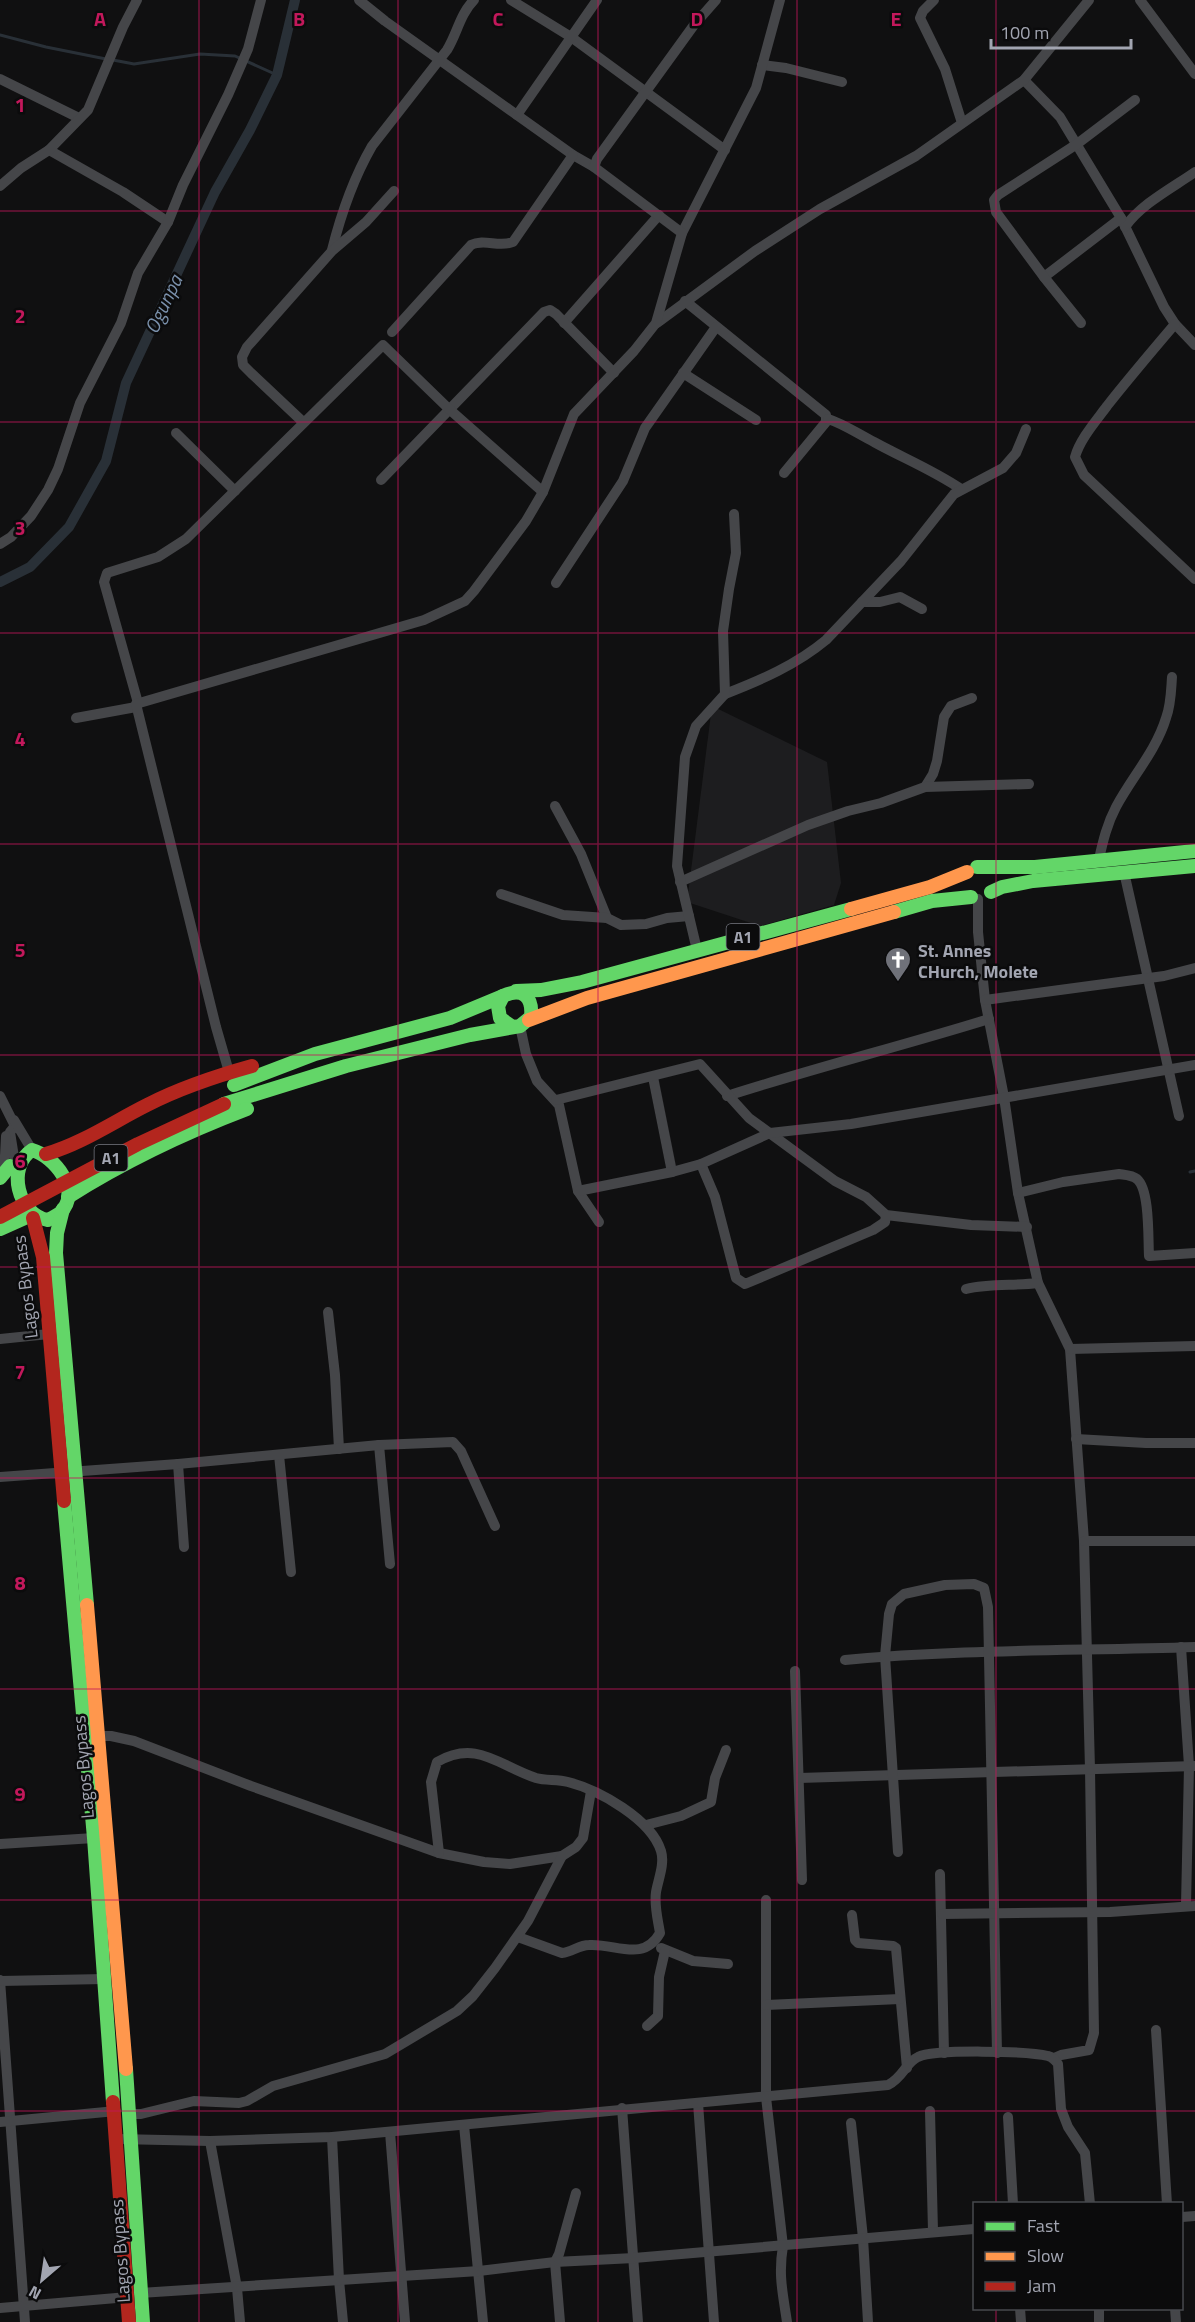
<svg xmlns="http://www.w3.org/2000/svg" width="1195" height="2322" viewBox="0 0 1195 2322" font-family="'Titillium Web',sans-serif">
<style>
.built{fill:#1d1d1f}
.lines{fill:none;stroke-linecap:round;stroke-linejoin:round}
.stream{stroke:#293037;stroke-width:3}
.canal{stroke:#293037;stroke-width:10}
.street{stroke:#454649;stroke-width:10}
.fast{stroke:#63d668;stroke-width:14}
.slow{stroke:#ff974d;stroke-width:14}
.jam{stroke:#b3261e;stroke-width:14}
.jam-bridge{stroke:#b3261e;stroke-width:14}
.grid{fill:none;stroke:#c2185b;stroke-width:1.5;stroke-opacity:0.55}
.labels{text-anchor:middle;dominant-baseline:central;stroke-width:5;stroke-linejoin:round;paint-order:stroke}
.shield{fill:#0b0b0c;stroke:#757780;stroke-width:1.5}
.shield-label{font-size:16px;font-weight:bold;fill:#a2a5b1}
.poi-label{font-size:18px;font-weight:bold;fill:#a2a5b1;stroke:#0b0b0c;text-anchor:start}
.street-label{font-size:18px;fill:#a2a5b1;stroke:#0b0b0c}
.water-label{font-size:20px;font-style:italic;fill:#7a90ab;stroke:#0b0b0c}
.grid-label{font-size:20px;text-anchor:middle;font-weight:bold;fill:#c2185b;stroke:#0b0b0c;stroke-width:5;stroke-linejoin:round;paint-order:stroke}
</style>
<rect width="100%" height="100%" fill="#101011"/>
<polygon class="built" points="712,706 827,762 841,883 834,905 760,926 687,902"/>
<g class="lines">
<g class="stream">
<polyline points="0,35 46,47 106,59"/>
<polyline points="113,60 134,64 200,54 235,56 277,75"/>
<polyline points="1190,1172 1195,1171"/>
</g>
<polyline class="canal" points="0,582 30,567 69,527 106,461 126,383 215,192 250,130 277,75 295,0"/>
<g class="street">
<polyline points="359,0 385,21 573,155 594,167"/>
<polyline points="511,0 571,37 725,150"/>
<polyline points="934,0 923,11 920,18 945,69 962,123"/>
<polyline points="1140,0 1195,74"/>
<polyline points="762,65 786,68 842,82"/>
<polyline points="0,79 79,118"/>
<polyline points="1024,80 1060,117 1121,218 1164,307 1175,324 1195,345"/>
<polyline points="517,115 597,0"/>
<polyline points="49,150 123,192 168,222"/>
<polyline points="0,186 21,168 49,150 88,110 123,27 137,0"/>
<path d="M1125 227C1141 204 1172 188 1195 172"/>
<polyline points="682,233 756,88 780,0"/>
<path d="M332 250C341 214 353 179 372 146L447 50C457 34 460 14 474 0"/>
<polyline points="1044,277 1121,218"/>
<polyline points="685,301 826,415 826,422 784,473"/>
<polyline points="564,323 659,215"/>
<polyline points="657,323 755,251 820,209 916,156 1024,80 1089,0"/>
<polyline points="1081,323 1044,277 996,212 994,200 998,195 1077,144 1135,100"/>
<path d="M1175 324C1152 351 1129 378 1107 406 1096 421 1080 439 1075 457L1084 475 1195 579"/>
<path d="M392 332 471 245C484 238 499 248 513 242L573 155"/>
<polyline points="683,373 756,420"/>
<path d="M828 419C844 424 858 434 874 442 903 458 933 470 961 489"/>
<polyline points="303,422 251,373 243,365 242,357 247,347 332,251 366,222 394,191"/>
<polyline points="176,433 235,491"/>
<polyline points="381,480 544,312 550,310 556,314 614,373"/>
<polyline points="0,544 11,537 31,516 48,490 58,469 80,403 121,323 138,273 168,222 183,185 228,95 248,49 261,0"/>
<polyline points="556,583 623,481 645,428 716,327"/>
<polyline points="862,602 880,602 900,597 922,609"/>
<path d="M725 694C761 680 796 665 826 640L901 561 954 494 1003 468 1016 453 1026 429"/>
<polyline points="138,703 104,582 107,573 158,557 186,539 383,345 449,409 543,492"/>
<polyline points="76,718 136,707"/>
<polyline points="925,787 933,774 937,761 944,717 951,706 972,698"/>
<polyline points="555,806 581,854 607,918"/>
<path d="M1099 859C1103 841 1107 824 1116 807 1132 777 1156 751 1166 718 1171 705 1171 691 1172 677"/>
<polyline points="1124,872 1179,1116"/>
<polyline points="680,882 808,825 848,811 881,803 925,787 1029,784"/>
<polyline points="501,894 563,915 607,918 621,925 646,924 667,918 689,916"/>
<polyline points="978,899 978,932 985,1000 1004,1097 1018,1193 1038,1283 1070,1349 1084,1541 1090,1769 1094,2033 1089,2050 1061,2055 1054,2058"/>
<polyline points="697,950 677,866 685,757 696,726 725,694 723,631 729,589 736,553 734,514"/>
<polyline points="985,1000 1164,976 1195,968"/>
<polyline points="520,1026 526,1054 537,1081 559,1105 578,1191 599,1222"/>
<polyline points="229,1072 216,1027 136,704 424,620 465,601 474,591 526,521 543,492 574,414 634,351 656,323 682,233 594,167 597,159 694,25 716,0"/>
<polyline points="653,1077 672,1172"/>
<polyline points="0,1096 15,1126 10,1132 14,1157"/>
<path d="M727 1096C814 1068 902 1046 989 1019"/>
<polyline points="556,1100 700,1064 749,1118 835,1181 866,1197 886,1215 971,1225 1027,1227"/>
<polyline points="14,1120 32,1150"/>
<polyline points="0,1164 5,1156 6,1136"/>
<polyline points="701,1164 715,1197 736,1278 745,1284 873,1230 885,1222 886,1215"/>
<polyline points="578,1191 672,1172 701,1164 770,1133 851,1124 1195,1065"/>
<path d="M1018 1193 1063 1182 1119 1174C1126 1175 1132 1175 1137 1179 1150 1190 1148 1239 1149 1256L1195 1253"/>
<path d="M966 1289C989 1283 1014 1286 1038 1283"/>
<polyline points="328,1312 335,1375 339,1449"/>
<polyline points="0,1339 49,1334"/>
<polyline points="1070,1349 1195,1346"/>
<polyline points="1076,1439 1146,1443 1195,1443"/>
<polyline points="379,1445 390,1564"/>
<polyline points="279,1455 291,1572"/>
<polyline points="178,1464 184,1547"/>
<polyline points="0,1477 178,1464 379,1445 453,1442 461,1451 495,1526"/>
<polyline points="1084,1541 1195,1541"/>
<polyline points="1181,1647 1189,1766 1186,1905"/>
<path d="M845 1660C961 1649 1078 1651 1195 1647"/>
<polyline points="795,1671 802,1880"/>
<polyline points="99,1736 111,1736 134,1741 251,1786 439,1853 484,1862 510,1864 562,1856"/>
<polyline points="799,1778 1195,1766"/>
<polyline points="646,1825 681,1816 711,1802 715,1778 726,1750"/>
<polyline points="0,1844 94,1838"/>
<polyline points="898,1852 885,1656 889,1614 892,1604 904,1594 945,1585 974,1584 984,1588 988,1607 997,2053"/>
<path d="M439 1853 431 1782 437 1762C477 1739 499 1766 536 1778 546 1781 557 1779 568 1782 599 1790 651 1819 661 1851 665 1864 658 1880 656 1892 654 1906 658 1920 660 1933 643 1963 615 1943 589 1945 579 1945 572 1952 562 1953L518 1937"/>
<polyline points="940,1874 944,2053"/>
<path d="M766 1900V2097L783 2246C778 2275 783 2294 787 2322"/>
<polyline points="942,1914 1110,1912 1195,1906"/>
<polyline points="852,1915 855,1940 858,1943 893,1946 896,1948 907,2068"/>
<polyline points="661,1948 693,1961 728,1964"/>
<polyline points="0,1980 25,2322"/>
<polyline points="0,1981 105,1979"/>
<polyline points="766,2005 900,1999"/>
<polyline points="647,2026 658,2016 659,1977 665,1951"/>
<polyline points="1156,2030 1167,2204"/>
<polyline points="698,2103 714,2322"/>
<polyline points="622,2108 638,2322"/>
<polyline points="930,2111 933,2231"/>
<polyline points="128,2114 141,2114 194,2101 239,2103 247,2101 273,2086 385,2054 457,2011 473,1996 495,1968 528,1921 562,1856 576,1847 583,1838 591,1791"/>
<polyline points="1008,2117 1013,2204"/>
<polyline points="0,2122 116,2111"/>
<polyline points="851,2123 863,2238 868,2322"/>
<polyline points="464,2125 483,2322"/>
<polyline points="390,2132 405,2322"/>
<polyline points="332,2137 339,2280 343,2322"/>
<path d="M117 2139 210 2141 332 2137 888 2085C903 2078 906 2062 918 2057 934 2049 1029 2051 1048 2056 1053 2057 1055 2060 1058 2064L1061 2109 1068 2127 1085 2153 1090 2204"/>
<polyline points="210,2141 237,2288 240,2322"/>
<polyline points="1182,2217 1195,2216"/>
<polyline points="140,2293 479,2271 555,2262 634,2258 974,2229"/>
<polyline points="0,2308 128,2297"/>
<polyline points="1020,2308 1021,2322"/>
<polyline points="1099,2308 1099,2322"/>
<polyline points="1175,2308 1176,2322"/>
<polyline points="560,2322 555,2262 559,2254 576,2193"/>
</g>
<g class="fast">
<polyline points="977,867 1035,867 1195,851"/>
<polyline points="991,892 1002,887 1033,881 1195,866"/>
<polyline points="894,912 932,901 971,897"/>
<polyline points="516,991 541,990 582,982 851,909"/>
<polyline points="234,1085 315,1054 450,1018 503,996"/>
<path d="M224 1104 346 1066 470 1035 520 1026 531 1017C533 997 523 987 503 996L498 1006 500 1018 511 1026"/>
<path d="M32 1150C54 1156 83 1191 60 1213 57 1216 51 1218 48 1220 18 1215 6 1167 32 1150Z"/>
<polyline points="0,1178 10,1166"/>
<path d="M68 1197C125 1161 184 1133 247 1109"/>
<polyline points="63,1209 57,1233 56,1253 87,1605"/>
<polyline points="0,1229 29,1216"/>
<polyline points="64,1501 94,1838 113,2102"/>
<polyline points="126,2069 143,2322"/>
</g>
<g class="slow">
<polyline points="851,909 930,887 967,872"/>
<polyline points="529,1020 587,998 894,912"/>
<polyline points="87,1605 126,2069"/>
</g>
<g class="jam">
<path d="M46 1154C83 1143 113 1122 147 1105 180 1088 216 1076 252 1066"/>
<polyline points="33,1218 43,1257 64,1501"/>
<polyline points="113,2102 129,2322"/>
</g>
<polyline class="jam-bridge" points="0,1217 138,1144 224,1104"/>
</g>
<path class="grid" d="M199 0V2322M398 0V2322M598 0V2322M797 0V2322M996 0V2204M0 211H1195M0 422H1195M0 633H1195M0 844H1195M0 1055H1195M0 1267H1195M0 1478H1195M0 1689H1195M0 1900H1195M0 2111H1195M996 2308V2322"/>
<defs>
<symbol id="church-pin" viewBox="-11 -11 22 30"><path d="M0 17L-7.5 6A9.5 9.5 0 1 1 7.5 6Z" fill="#6f7179" stroke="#0b0b0c"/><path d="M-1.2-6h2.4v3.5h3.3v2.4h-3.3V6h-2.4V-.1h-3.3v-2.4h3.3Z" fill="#fff"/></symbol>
</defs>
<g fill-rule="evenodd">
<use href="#church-pin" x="883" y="945" width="30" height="40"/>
</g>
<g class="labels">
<g class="shield">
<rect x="726.5" y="924" width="33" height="26" rx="4.5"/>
<rect x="94.5" y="1145" width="33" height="26" rx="4.5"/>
</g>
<g class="shield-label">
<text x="743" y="937">A1</text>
<text x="111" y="1158">A1</text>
</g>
<g class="poi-label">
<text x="918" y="950">St. Annes<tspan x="918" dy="21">CHurch, Molete</tspan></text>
</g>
<g class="street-label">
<text transform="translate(25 1287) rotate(-97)">Lagos Bypass</text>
<text transform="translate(83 1767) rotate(-95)">Lagos Bypass</text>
<text transform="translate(120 2251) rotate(-94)">Lagos Bypass</text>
</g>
<g class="water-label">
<text transform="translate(163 304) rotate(-65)">Ogunpa</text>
</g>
</g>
<g class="grid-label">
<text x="100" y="26">A</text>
<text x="299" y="26">B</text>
<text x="498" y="26">C</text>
<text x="697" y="26">D</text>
<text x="896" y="26">E</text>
<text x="20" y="112">1</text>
<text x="20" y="323">2</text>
<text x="20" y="535">3</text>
<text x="20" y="746">4</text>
<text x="20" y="957">5</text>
<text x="20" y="1168">6</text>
<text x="20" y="1379">7</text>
<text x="20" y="1590">8</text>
<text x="20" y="1801">9</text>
</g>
<rect x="973" y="2202" width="210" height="108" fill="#0b0b0c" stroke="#47494e" stroke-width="1.5"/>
<rect x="985" y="2222" width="30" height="9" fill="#63d668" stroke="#47494e" stroke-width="1.5"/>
<text x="1027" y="2232" font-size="18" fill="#a2a5b1">Fast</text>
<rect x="985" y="2252" width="30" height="9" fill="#ff974d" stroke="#47494e" stroke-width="1.5"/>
<text x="1027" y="2262" font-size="18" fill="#a2a5b1">Slow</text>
<rect x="985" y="2282" width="30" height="9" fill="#b3261e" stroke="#47494e" stroke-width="1.5"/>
<text x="1027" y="2292" font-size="18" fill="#a2a5b1">Jam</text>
<g transform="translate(42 2280) rotate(209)" stroke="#0b0b0c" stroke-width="4.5" paint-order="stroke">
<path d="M0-4.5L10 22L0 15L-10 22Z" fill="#a2a5b1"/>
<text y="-9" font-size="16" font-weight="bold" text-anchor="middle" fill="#a2a5b1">N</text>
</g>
<path d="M991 39v9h140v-9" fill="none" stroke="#a2a5b1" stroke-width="3"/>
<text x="1000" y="39" font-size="18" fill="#a2a5b1" stroke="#0b0b0c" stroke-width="4.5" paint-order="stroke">100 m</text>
</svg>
